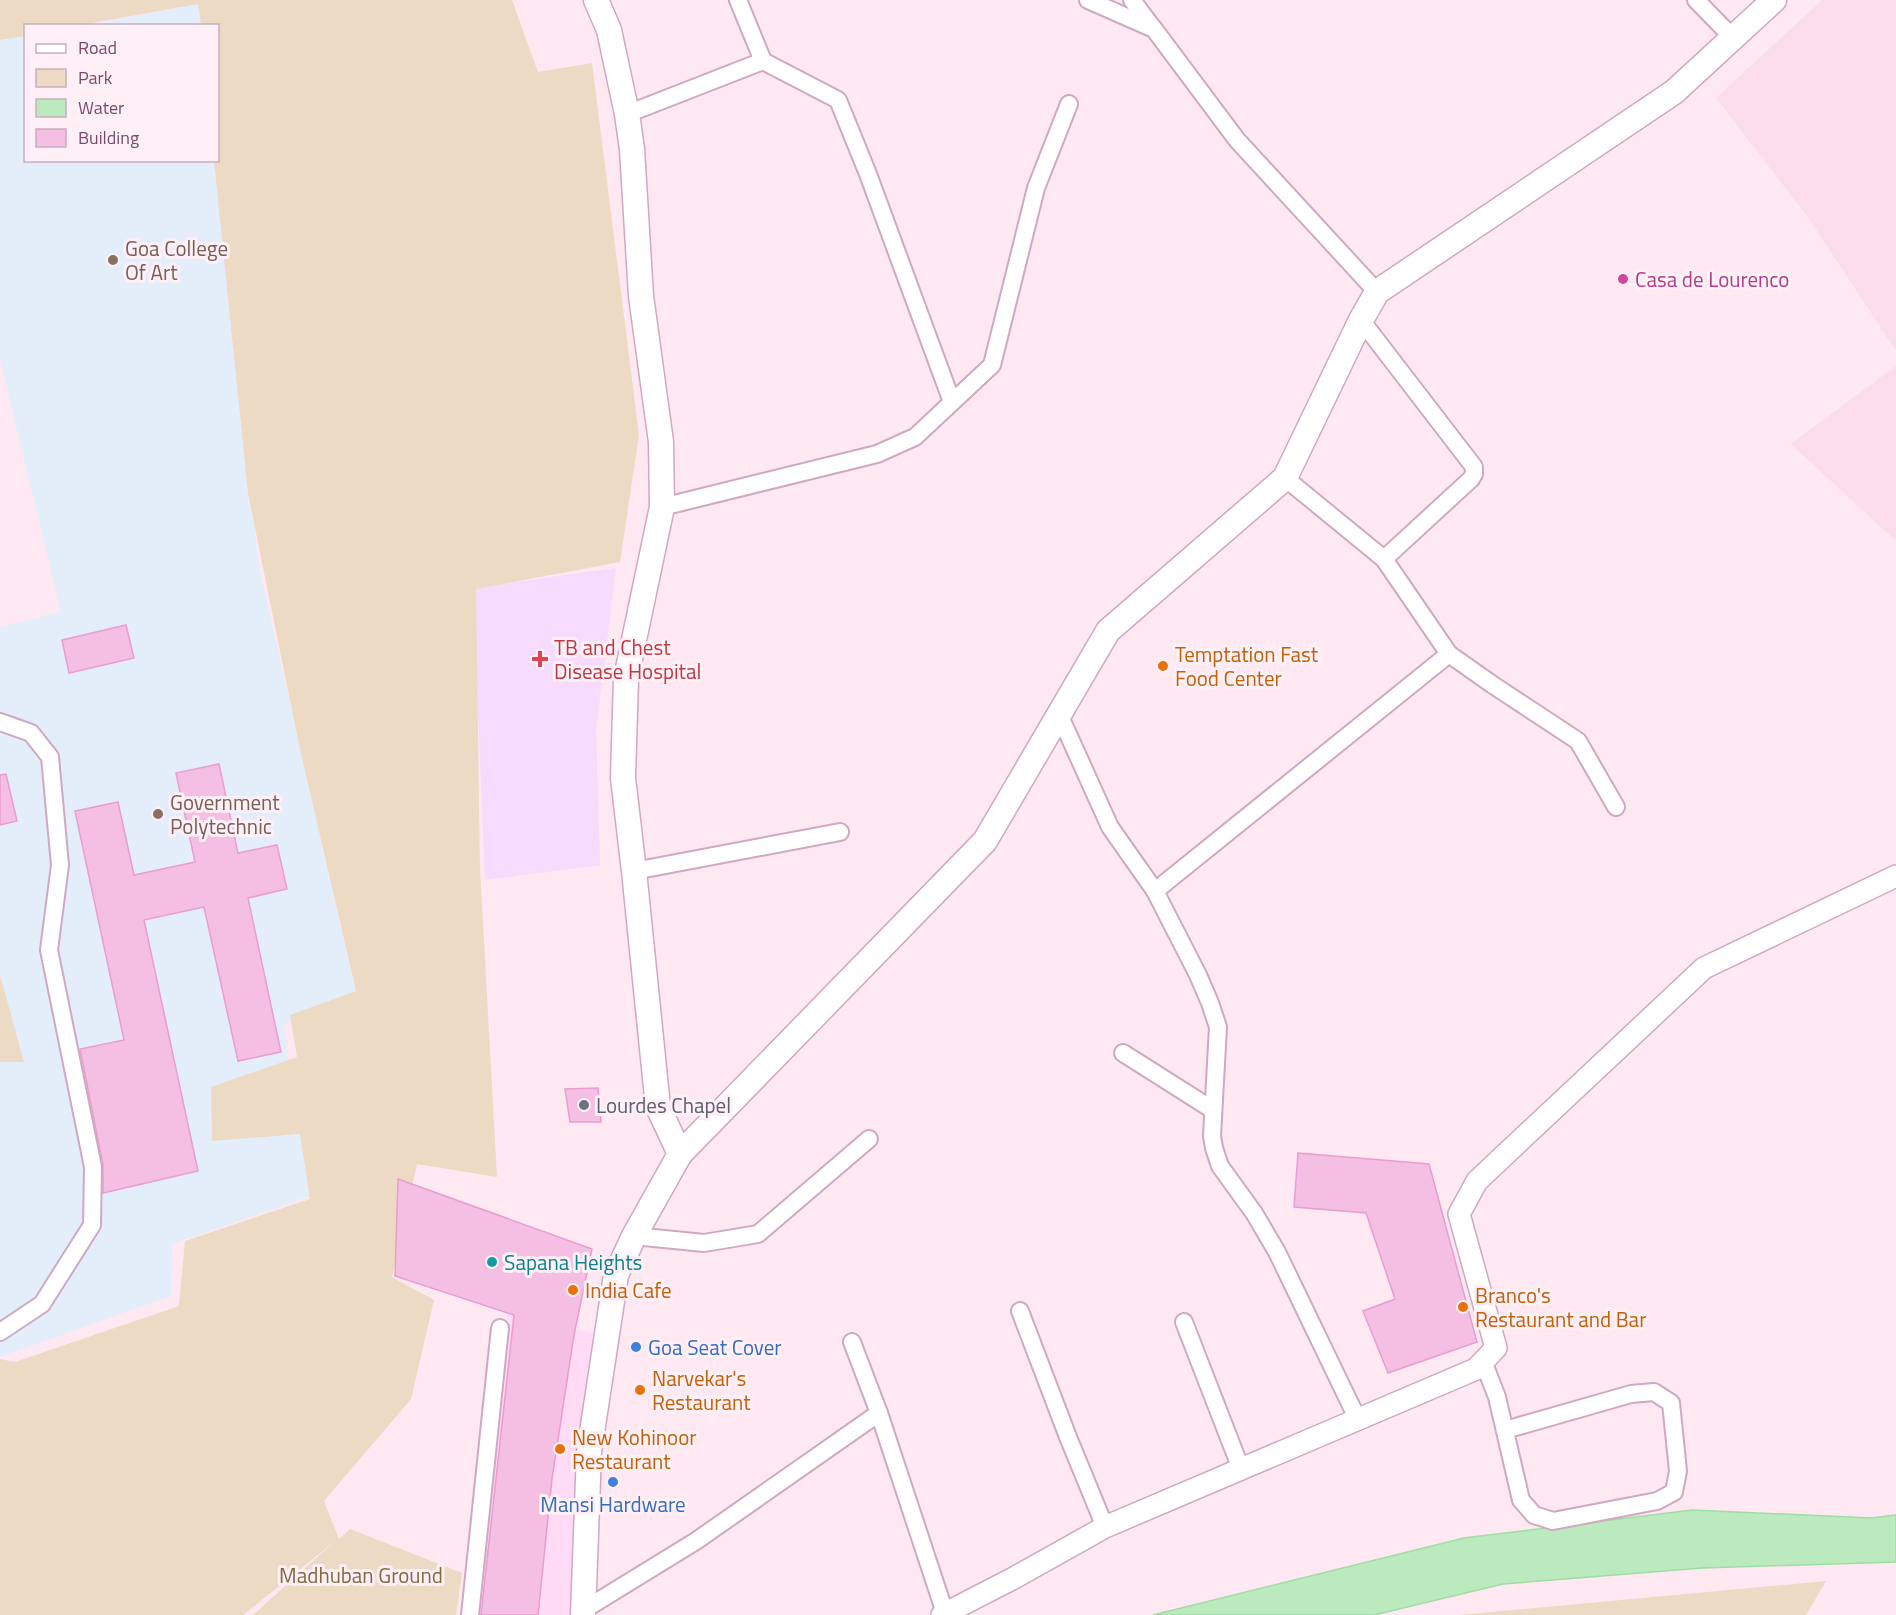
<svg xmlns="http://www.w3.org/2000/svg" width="1896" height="1615" viewBox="0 0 1896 1615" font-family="'Titillium Web',sans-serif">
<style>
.residential{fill:#fbdceb}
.commercial{fill:#ffdbf6}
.education{fill:#e4eefb}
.medical{fill:#f6dbfc}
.green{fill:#eddac5}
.water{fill:#baeabe;stroke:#a0dca6;stroke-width:1.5}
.building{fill:#f5bee3;stroke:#e99dd1;stroke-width:1.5}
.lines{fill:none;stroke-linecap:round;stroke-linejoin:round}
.minor-casing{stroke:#cfa9c1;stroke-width:20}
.tertiary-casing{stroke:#cfa9c1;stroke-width:24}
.secondary-casing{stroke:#d2a7c2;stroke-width:27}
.minor{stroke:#fff;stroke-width:16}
.tertiary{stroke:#fff;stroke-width:21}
.secondary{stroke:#fff;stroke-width:24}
.education-dot{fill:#8d6e63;stroke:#fff0f7;stroke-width:2}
.hotel-dot{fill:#d1479c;stroke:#fff0f7;stroke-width:2}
.health-dot{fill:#e0444e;stroke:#fff0f7;stroke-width:2}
.food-dot{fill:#e8710a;stroke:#fff0f7;stroke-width:2}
.worship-dot{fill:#6b7280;stroke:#fff0f7;stroke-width:2}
.culture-dot{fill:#0f9aa8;stroke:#fff0f7;stroke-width:2}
.shop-dot{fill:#3f7fe0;stroke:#fff0f7;stroke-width:2}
.labels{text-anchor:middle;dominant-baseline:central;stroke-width:6;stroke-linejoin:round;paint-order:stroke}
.education-label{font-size:21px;fill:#785e54;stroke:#fff0f7;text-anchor:start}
.hotel-label{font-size:21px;fill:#b23c85;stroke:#fff0f7;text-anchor:start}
.health-label{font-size:21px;fill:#be3a42;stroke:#fff0f7;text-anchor:start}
.food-label{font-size:21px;fill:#c56008;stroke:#fff0f7;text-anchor:start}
.worship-label{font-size:21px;fill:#5b616d;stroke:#fff0f7;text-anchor:start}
.culture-label{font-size:21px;fill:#0d838f;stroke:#fff0f7;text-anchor:start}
.shop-label{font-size:21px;fill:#366cbe;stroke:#fff0f7;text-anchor:start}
.park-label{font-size:21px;fill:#826a40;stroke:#fff0f7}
</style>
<rect width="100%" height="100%" fill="#fee8f2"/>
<g class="residential">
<polygon points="1822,0 1896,0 1896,351 1810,220 1716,98"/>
<polygon points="1896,366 1896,541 1791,444"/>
</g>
<polygon class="commercial" points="508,1314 593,1333 570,1615 473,1615"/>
<g class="education">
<polygon points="198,4 201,26 81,26"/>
<polygon points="25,36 26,160 215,161 259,567 358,1002 283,1024 310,1196 172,1244 171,1296 0,1357 0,627 61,612 0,360 0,40"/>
</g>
<polygon class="medical" points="616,568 596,730 600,865 485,880 473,588"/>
<g class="green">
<polygon points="0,0 512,0 538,72 592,63 639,435 620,562 476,589 480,869 497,1177 417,1164 392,1277 434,1300 411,1399 324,1501 339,1539 350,1529 462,1573 456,1615 253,1615 334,1542 243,1615 0,1615 0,1359 15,1362 179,1306 185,1241 310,1199 300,1134 212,1141 211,1087 297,1057 290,1015 356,991 299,745 248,493 214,161 218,160 218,26 201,25 198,4 81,25 26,26 25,36 0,40"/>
<polygon points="0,975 24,1062 0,1062"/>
<polygon points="1826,1581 1806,1615 1458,1615"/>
</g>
<polygon class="water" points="1692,1510 1871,1518 1896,1515 1896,1562 1702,1568 1503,1584 1374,1615 1153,1615 1464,1538"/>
<g class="building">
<polygon points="126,625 134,658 69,673 62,640"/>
<polygon points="219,764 238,853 277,845 287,889 248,898 281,1052 238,1061 204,907 144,920 198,1171 103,1193 103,1165 80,1049 124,1040 75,811 118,802 134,875 195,862 176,773"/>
<polygon points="6,774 17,821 0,825 0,775"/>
<polygon points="598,1088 601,1122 570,1122 565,1089"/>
<polygon points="1298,1153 1429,1164 1477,1342 1388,1373 1363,1311 1395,1299 1366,1213 1294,1207"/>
<polygon points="398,1179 592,1249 574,1335 552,1479 538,1615 481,1615 514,1315 395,1276"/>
</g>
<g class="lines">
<defs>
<g id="minor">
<polyline points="738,0 763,61"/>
<polyline points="1088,0 1154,29 1237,140 1377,292"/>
<polyline points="1132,0 1153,28"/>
<polyline points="1696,0 1733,38"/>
<polyline points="627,114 763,61 838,100 868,174 952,402"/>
<polyline points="1361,320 1474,467 1474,474 1471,479 1384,559"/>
<polyline points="662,507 877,454 915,437 992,365 1036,188 1069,104"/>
<polyline points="1449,654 1493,685 1578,741 1616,807"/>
<polyline points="1059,714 1110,827 1155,891 1198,975 1210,1003 1218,1027 1212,1136 1214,1148 1220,1166 1254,1213 1277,1252 1358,1420"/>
<polyline points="0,722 31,733 50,757 60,865 49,950 93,1167 92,1225 42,1304 0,1332"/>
<polyline points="634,871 840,832"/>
<polyline points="1155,891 1449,654 1384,559 1285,478"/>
<polyline points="1123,1053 1213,1110"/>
<polyline points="634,1236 704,1243 758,1234 869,1139"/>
<polyline points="1020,1311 1068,1437 1105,1527"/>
<polyline points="1184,1322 1241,1469"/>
<polyline points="852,1342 879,1413 945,1613"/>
<polyline points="1483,1361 1497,1397 1521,1500 1534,1515 1553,1521 1657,1501 1674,1492 1678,1471 1671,1403 1654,1392 1631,1394 1505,1430"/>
<polyline points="582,1611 696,1541 879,1413"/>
<polyline points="470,1615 500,1328"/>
</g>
<polyline id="tertiary" points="942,1615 1012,1579 1105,1527 1476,1369 1496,1348 1459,1214 1477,1181 1704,968 1896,876"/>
<g id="secondary">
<polyline points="680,1154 985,841 1108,631 1285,478 1361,320 1377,292 1674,92 1774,0"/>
<polyline points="583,1615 589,1452 616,1275 634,1236 680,1154 658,1107 634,871 623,778 626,678 662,507 661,442 641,296 632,149 627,114 609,30 596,0"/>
</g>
</defs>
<use href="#minor" class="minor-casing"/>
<use href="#tertiary" class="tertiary-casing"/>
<use href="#secondary" class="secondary-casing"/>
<use href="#minor" class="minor"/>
<use href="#tertiary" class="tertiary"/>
<use href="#secondary" class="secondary"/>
</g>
<g class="education-dot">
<circle cx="113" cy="260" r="6"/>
<circle cx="158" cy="814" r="6"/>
</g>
<circle class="hotel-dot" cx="1623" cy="279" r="6"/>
<path class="health-dot" d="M537 650h6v6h6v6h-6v6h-6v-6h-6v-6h6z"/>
<g class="food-dot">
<circle cx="1163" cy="666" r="6"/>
<circle cx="573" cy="1290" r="6"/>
<circle cx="1463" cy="1307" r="6"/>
<circle cx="640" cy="1390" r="6"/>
<circle cx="560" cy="1449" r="6"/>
</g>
<circle class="worship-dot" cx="584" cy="1105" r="6"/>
<circle class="culture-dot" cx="492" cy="1262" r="6"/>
<g class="shop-dot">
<circle cx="636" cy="1347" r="6"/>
<circle cx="613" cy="1482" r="6"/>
</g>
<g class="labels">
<g class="education-label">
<text x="125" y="248">Goa College<tspan x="125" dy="24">Of Art</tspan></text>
<text x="170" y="802">Government<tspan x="170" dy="24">Polytechnic</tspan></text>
</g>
<g class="hotel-label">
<text x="1635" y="279">Casa de Lourenco</text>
</g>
<g class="health-label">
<text x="554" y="647">TB and Chest<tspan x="554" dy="24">Disease Hospital</tspan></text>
</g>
<g class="food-label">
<text x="1175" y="654">Temptation Fast<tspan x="1175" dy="24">Food Center</tspan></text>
<text x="585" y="1290">India Cafe</text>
<text x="1475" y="1295">Branco's<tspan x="1475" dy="24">Restaurant and Bar</tspan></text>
<text x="652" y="1378">Narvekar's<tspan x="652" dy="24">Restaurant</tspan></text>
<text x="572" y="1437">New Kohinoor<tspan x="572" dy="24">Restaurant</tspan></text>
</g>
<g class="worship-label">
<text x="596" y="1105">Lourdes Chapel</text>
</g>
<g class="culture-label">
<text x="504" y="1262">Sapana Heights</text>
</g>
<g class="shop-label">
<text x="648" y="1347">Goa Seat Cover</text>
<text x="613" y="1504" text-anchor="middle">Mansi Hardware</text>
</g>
<g class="park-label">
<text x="361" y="1575">Madhuban Ground</text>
</g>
</g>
<rect x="24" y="24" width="195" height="138" fill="#fff0f7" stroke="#caadbf" stroke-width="1.5"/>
<rect x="36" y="44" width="30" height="9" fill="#ffffff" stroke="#caadbf" stroke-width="1.5"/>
<text x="78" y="54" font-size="18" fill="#7b496c">Road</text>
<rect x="36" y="69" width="30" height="18" fill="#eddac5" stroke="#caadbf" stroke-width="1.5"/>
<text x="78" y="84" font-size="18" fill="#7b496c">Park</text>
<rect x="36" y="99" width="30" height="18" fill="#baeabe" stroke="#caadbf" stroke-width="1.5"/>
<text x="78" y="114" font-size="18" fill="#7b496c">Water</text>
<rect x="36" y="129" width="30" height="18" fill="#f5bee3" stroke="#caadbf" stroke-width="1.5"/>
<text x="78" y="144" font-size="18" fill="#7b496c">Building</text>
</svg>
